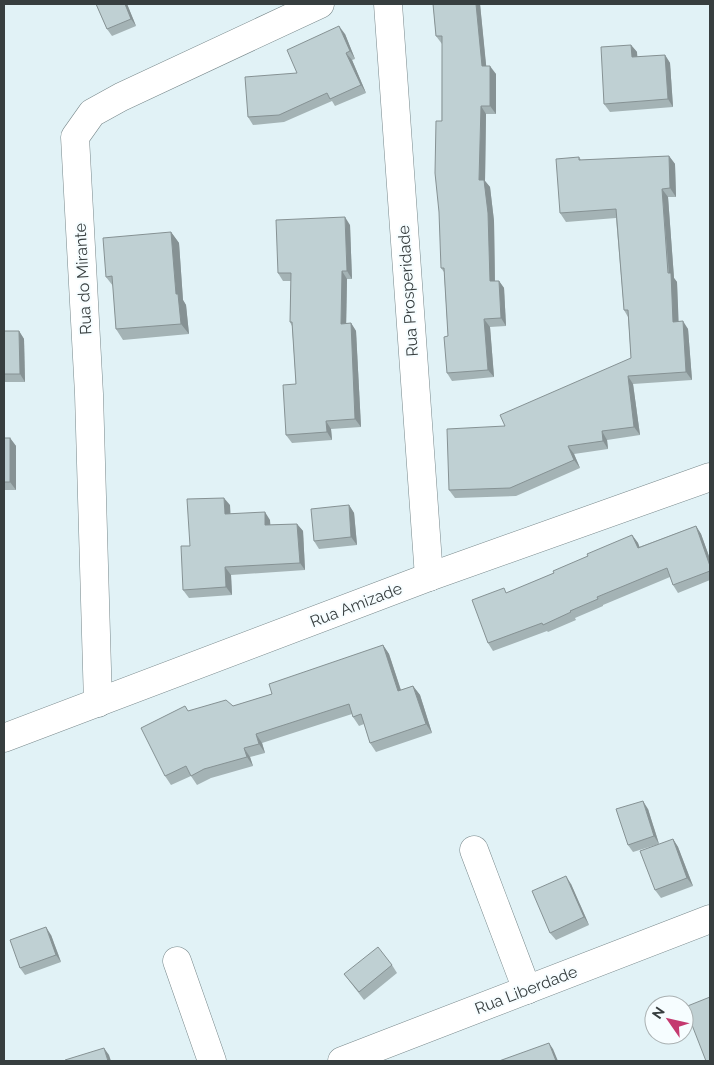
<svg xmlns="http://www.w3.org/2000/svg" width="714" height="1065" viewBox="0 0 714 1065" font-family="Raleway,sans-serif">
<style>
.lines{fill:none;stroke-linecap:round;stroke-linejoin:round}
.minor-casing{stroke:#78888b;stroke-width:29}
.minor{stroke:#fff;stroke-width:28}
.wall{fill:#a4b3b5}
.shaded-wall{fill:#869294}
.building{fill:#bfd0d3;stroke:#869294}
.labels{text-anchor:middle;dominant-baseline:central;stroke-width:4;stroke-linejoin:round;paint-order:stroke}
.street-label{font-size:16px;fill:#373e3f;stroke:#f6fdff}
</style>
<rect width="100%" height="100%" fill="#e1f2f6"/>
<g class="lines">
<defs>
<g id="minor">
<polyline points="388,4 429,577"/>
<polyline points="98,703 89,394 75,137 92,113 121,97 320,4"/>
<polyline points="4,738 429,577 710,477"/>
<polyline points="474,850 527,990"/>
<polyline points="177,961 212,1061"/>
<polyline points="342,1061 710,919"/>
</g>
</defs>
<use href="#minor" class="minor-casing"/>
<use href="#minor" class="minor"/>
</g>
<g class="wall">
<polygon points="96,4 127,4 136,26 112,36 107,29"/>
<polygon points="433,4 480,4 486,66 496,74 496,114 486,114 485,181 490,187 494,221 495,281 499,281 504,288 506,326 490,327 494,377 452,381 447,373 448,336 444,272 441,268 442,44 436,36"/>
<polygon points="345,34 355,59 352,60 366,93 335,106 332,101 284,122 253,125 248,117 297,73"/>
<polygon points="631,45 637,52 637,57 665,55 670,63 673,107 610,112 604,104"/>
<polygon points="669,156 675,164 676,197 668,197 674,278 677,282 678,321 688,329 692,380 633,384 640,435 607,440 608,449 574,454 580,468 516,496 455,498 449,490 505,426 631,358 628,317 624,310 616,218 566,222 560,213 579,157 581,160"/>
<polygon points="350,225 352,279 347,279 346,324 351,323 356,331 361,427 331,429 332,440 292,443 286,435 296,384 292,326 290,322 291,281 283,281 278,273"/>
<polygon points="171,232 179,243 183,300 186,305 189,334 123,340 116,329 113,286 106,277"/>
<polygon points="4,331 19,331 24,339 25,382 4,382"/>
<polygon points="4,438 10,438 16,446 16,490 4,490"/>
<polygon points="230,505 230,514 270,520 270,525 297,524 303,531 305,570 231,575 232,595 189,598 183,590 190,546"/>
<polygon points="349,505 354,513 357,545 319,549 314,541"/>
<polygon points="696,526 701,534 710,559 710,580 678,593 673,585 670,577 603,605 603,606 575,618 576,620 548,632 547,631 493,651 488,643 507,593 554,573 632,535 638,543 639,547"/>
<polygon points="383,645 389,654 401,690 413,686 420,695 432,733 376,752 370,743 364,724 359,726 353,717 352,714 262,743 265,753 250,757 253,766 211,778 197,785 191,776 171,785 165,776 188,711 233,706 272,694"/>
<polygon points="648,809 659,844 633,852 628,845"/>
<polygon points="673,839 678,847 693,886 661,898 655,890"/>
<polygon points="571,884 589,925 556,940 550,933"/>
<polygon points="51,935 61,962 25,975 20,968"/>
<polygon points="392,965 397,973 364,1000 344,974"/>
</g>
<g class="shaded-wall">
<polygon points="125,4 127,4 136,26 131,19"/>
<polygon points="476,4 480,4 487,74 482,66"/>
<polygon points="339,26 345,34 355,59 350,51"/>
<polygon points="631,45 637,52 638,65 632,57"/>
<polygon points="346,53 352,60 366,93 361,85"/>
<polygon points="665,55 670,63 673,107 668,99"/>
<polygon points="490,66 496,74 496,114 490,106"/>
<polygon points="481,106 486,114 485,181 490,187 494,221 495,289 490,281 479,180"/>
<polygon points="669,156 675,164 676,197 670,188"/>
<polygon points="662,189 668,197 674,278 677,282 679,330 673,322"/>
<polygon points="345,217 350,225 352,279 347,271"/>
<polygon points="171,232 179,243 183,300 186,305 189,334 181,324 176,294"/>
<polygon points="342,271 347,279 346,332 341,324"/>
<polygon points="499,281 504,288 506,326 501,318"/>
<polygon points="484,319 490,327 494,377 488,370"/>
<polygon points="683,321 688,329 692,380 686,372"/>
<polygon points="351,323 356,331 361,427 355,419"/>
<polygon points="19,331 24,339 25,382 20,374"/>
<polygon points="628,376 633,384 640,435 634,427"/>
<polygon points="326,421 331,429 332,440 327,432"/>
<polygon points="602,431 607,440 608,449 603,441"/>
<polygon points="10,438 16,446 16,490 10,482"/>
<polygon points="568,446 574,454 580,468 574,460"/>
<polygon points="224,498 230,505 231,522 225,514"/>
<polygon points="349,505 354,513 357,545 351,537"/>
<polygon points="265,512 270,520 271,533 265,525"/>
<polygon points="297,524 303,531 305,570 300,563"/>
<polygon points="696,526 701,534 710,559 710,566"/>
<polygon points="632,535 638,543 643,556 638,548"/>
<polygon points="225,567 231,575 232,595 226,587"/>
<polygon points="383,645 389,654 404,700 398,691"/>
<polygon points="413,686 420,695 432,733 426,724"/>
<polygon points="256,734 262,743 265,753 259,744"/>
<polygon points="244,748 250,757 253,766 247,757"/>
<polygon points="643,801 648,809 659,844 654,836"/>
<polygon points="673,839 678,847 693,886 687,878"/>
<polygon points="566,876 571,884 589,925 584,917"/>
<polygon points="46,927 51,935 61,962 56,955"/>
<polygon points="549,1043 553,1049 558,1061 556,1061"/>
<polygon points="104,1048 109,1055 111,1061 108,1061"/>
</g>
<g class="building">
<polygon points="96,4 125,4 131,19 107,29"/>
<polygon points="433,4 476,4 482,66 490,66 490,106 481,106 479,180 484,180 488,213 490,281 499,281 501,318 484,319 488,370 447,373 444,337 448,336 444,268 441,268 439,212 435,173 436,121 442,121 442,36 436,36"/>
<polygon points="339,26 350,51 346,53 361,85 330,99 327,93 279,115 248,117 245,77 297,73 287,50"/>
<polygon points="631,45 632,57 665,55 668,99 604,104 601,47"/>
<polygon points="669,156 670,188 662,189 668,273 671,273 673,322 683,321 686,372 628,376 634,427 602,431 603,441 568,446 574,460 510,488 449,490 447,429 505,426 500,415 631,358 628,310 624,310 616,209 560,213 556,159 579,157 579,160"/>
<polygon points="345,217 347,271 342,271 341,324 351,323 355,419 326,421 327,432 286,435 283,385 296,384 292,322 290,322 291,273 278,273 276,220"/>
<polygon points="171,232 176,294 178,294 181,324 116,329 112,276 106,277 103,238"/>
<polygon points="4,331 19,331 20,374 4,374"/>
<rect x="4" y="438" width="6" height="44"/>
<polygon points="224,498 225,514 265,512 265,525 297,524 300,563 225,567 226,587 183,590 181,546 190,546 187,499"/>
<polygon points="349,505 351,537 314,541 311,509"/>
<polygon points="696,526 710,566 710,571 673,585 667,568 597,597 598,599 570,611 571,612 543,625 542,623 488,643 472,600 504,588 506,593 554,573 553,571 588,556 587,554 632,535 638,548"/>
<polygon points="383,645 398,691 413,686 426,724 370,743 361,714 353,717 349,704 256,734 259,744 244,748 247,757 204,769 191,776 186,766 165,776 141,728 185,706 188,711 226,700 233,706 272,694 269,684"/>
<polygon points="643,801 654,836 628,845 616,809"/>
<polygon points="673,839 687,878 655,890 640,851"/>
<polygon points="566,876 584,917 550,933 532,891"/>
<polygon points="46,927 56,955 20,968 10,940"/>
<polygon points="378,947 392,965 359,992 344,974"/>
<polygon points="710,997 710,1061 704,1061 706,1061 685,1007"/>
<polygon points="549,1043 556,1061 499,1061"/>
<polygon points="104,1048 108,1061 65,1061 65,1060"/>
</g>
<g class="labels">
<g class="street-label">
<text transform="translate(83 279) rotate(-93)">Rua do Mirante</text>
<text transform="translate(408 291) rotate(-94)">Rua Prosperidade</text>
<text transform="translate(356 605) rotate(-21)">Rua Amizade</text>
<text transform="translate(526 990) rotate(-21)">Rua Liberdade</text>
</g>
</g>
<rect width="714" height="1065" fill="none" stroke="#373e3f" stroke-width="10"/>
<g transform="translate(669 1020) rotate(304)"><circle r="24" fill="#f6fdff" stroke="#aab1b2"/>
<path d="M0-4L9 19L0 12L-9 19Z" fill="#c4396f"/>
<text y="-8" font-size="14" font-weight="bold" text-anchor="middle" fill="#373e3f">N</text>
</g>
</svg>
